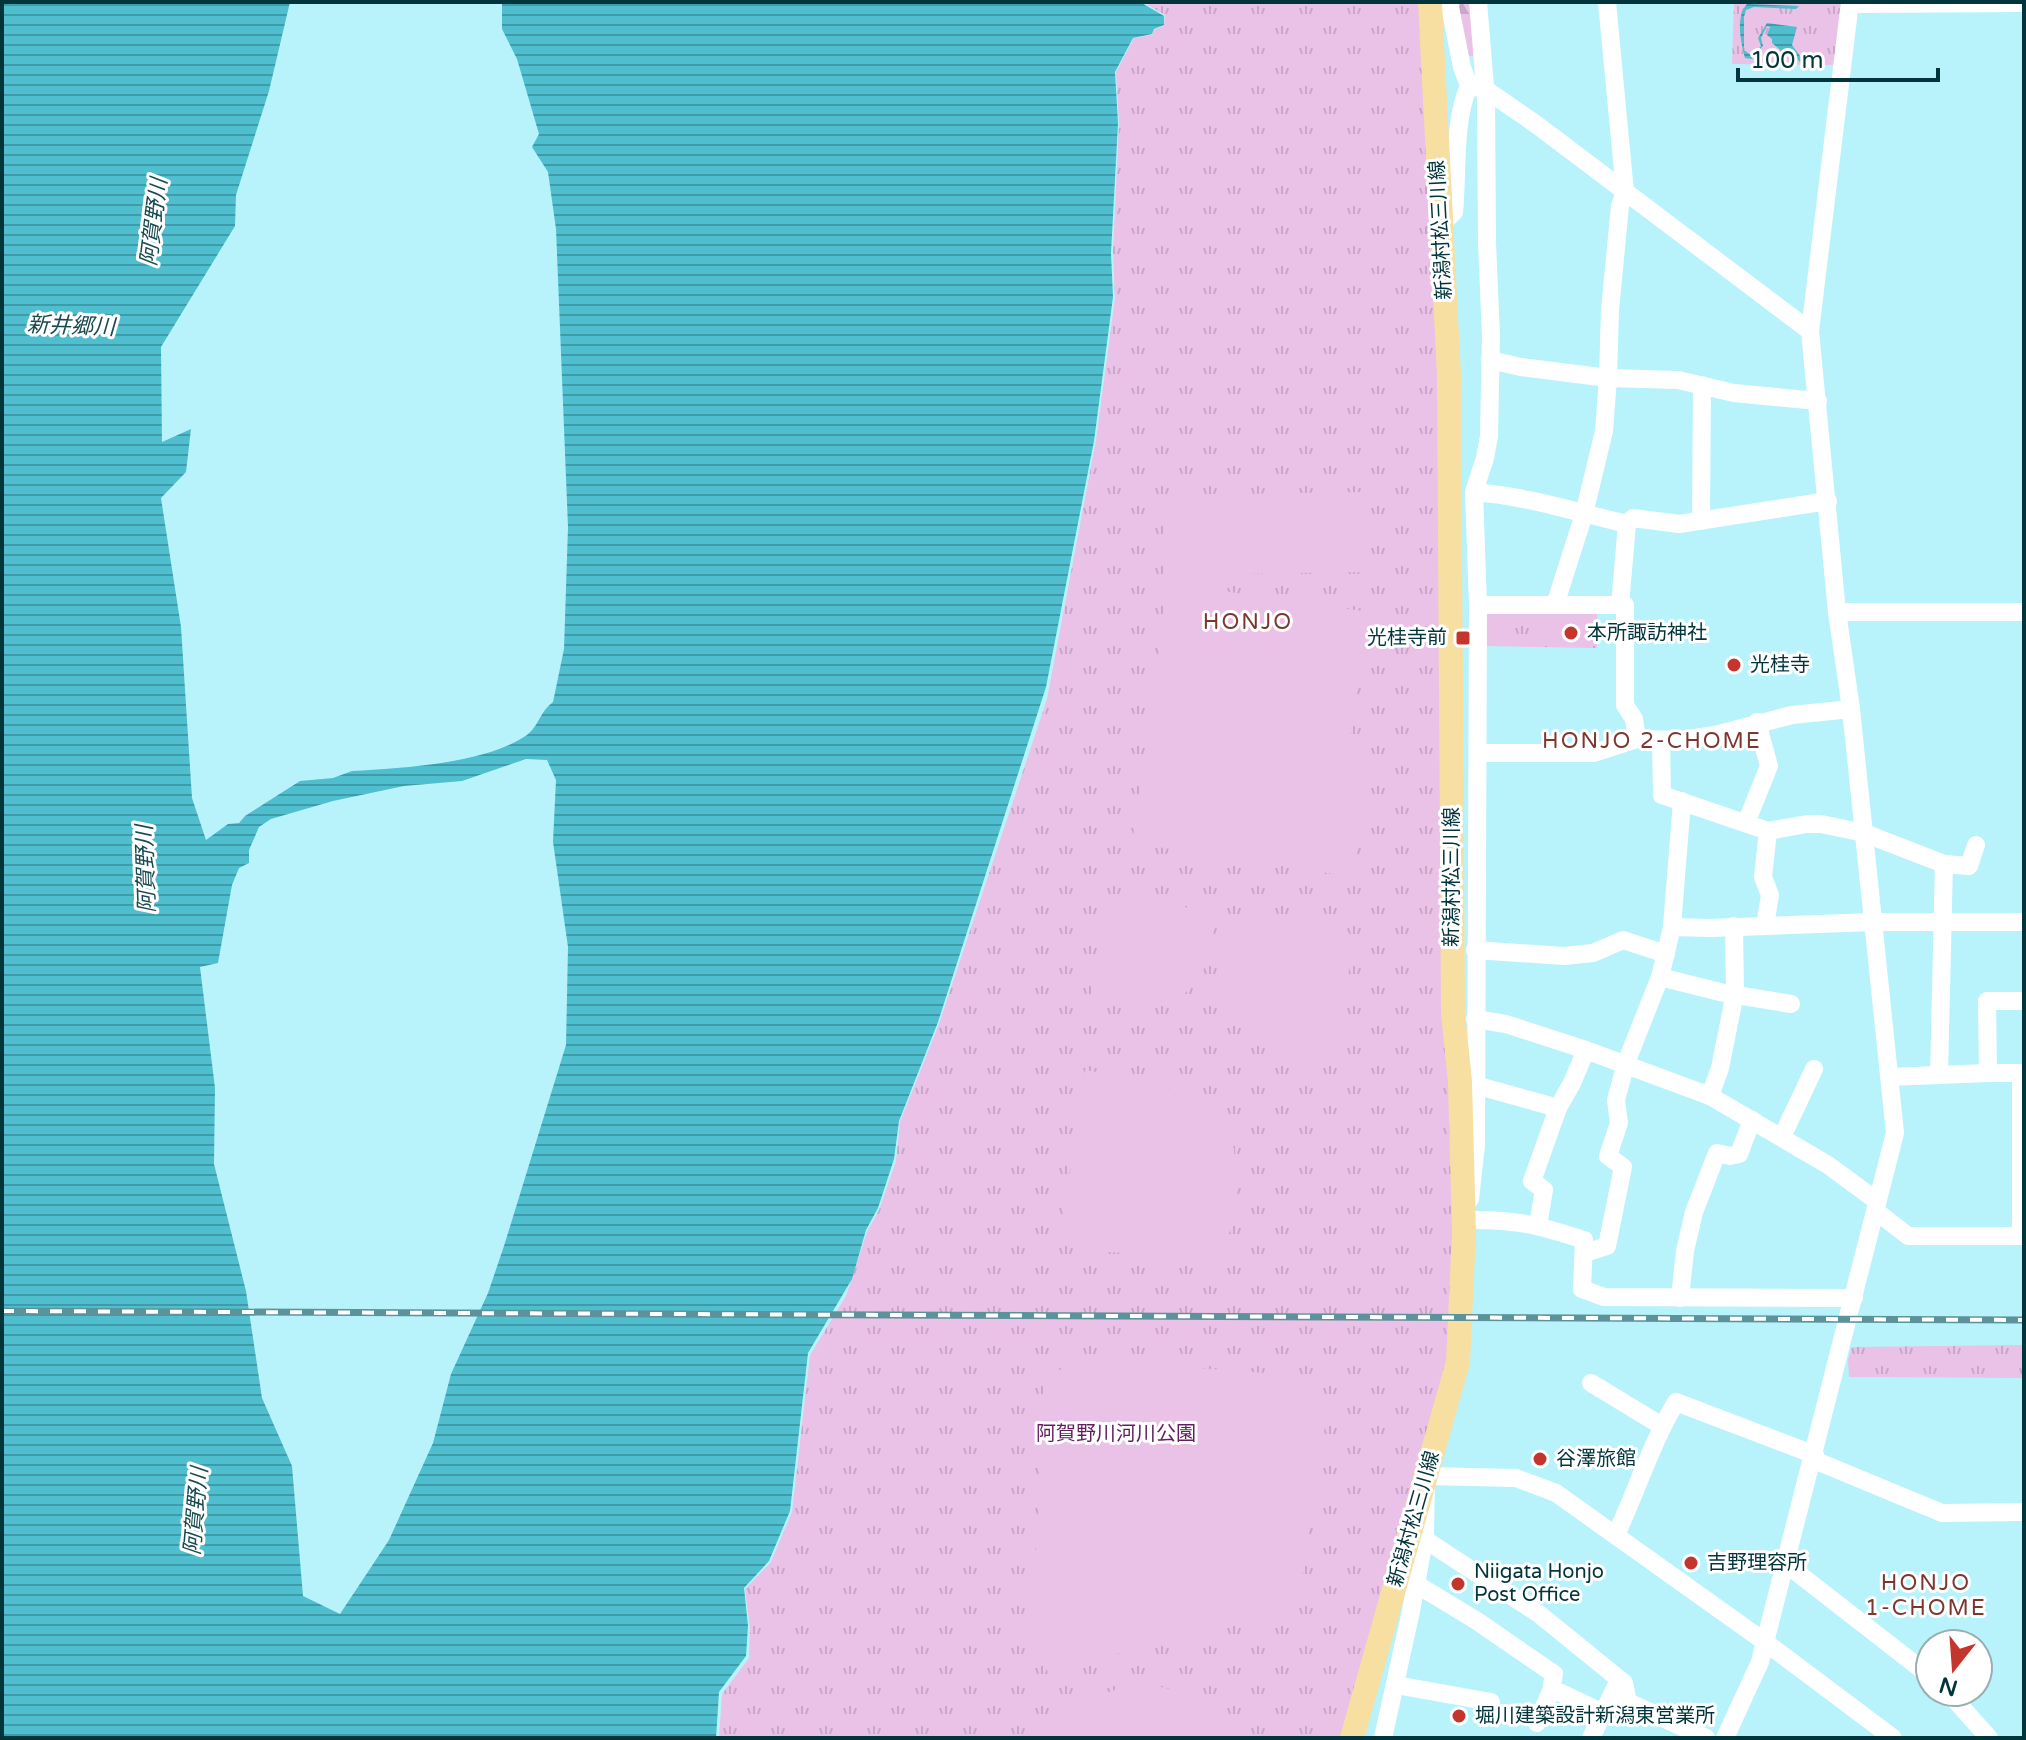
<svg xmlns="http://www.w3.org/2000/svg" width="2026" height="1740" viewBox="0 0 2026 1740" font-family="'Varela Round','Noto Sans JP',sans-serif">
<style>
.forest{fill:url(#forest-firs)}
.park{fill:url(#park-tufts)}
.garden{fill:#eac1e7}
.water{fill:url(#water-rules);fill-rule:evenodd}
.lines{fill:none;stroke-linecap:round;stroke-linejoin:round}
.minor{stroke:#fff;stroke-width:18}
.major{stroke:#f6dfa1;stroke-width:24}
.rail-casing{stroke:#5c939b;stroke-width:7}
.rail{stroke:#fff;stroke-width:4;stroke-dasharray:12;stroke-linecap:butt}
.poi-dot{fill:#c4362d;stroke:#fff;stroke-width:3}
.labels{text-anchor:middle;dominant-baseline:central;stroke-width:6;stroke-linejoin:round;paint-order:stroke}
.street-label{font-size:20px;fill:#01343b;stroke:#fff}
.poi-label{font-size:20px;fill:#01343b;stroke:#fff;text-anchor:start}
.park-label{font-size:20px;fill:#631d62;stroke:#fff}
.water-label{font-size:22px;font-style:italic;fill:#184a51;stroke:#fff}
.neighbourhood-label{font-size:22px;letter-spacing:2px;fill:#7c362e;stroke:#fff}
</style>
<defs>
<pattern id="forest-firs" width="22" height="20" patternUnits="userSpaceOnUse" patternTransform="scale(2)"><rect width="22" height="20" fill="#eac1e7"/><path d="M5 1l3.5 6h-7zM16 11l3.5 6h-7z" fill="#c7a6c7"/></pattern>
<pattern id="park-tufts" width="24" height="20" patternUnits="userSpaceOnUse" patternTransform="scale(2)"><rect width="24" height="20" fill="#eac1e7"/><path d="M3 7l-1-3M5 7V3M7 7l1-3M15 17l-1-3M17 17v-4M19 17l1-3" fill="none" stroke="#c7a6c7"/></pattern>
<pattern id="water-rules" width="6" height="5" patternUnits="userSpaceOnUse" patternTransform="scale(2)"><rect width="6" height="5" fill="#4fbece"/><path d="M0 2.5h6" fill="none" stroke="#3f9ba8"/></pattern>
</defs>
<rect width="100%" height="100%" fill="#b8f3fc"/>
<polygon class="forest" points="1451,2 1469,2 1479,55 1462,57"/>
<g class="park">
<polygon points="1143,2 1425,2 1429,79 1460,1210 1451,1359 1346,1738 719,1738 722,1694 749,1658 750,1628 745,1589 771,1562 792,1512 810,1355 846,1296 867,1232 879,1210 896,1161 900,1122 939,1024 1047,699 1096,440 1115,298 1113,252 1119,123 1116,72 1134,38 1152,35 1154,30 1164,26 1165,15"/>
<polygon points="1734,2 1842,2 1836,65 1732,64"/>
<polygon points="1482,612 1597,614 1597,648 1482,646"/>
<polygon points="2024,1345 2024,1378 1849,1377 1848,1359 1852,1347"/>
</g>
<g class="garden">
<polygon points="1366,492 1367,572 1165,575 1163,495"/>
<polygon points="1168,583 1370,612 1348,748 1371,753 1353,877 1132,843"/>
<polygon points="1121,898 1219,912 1204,969 1184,995 1133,1008 1092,1001 1104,914"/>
<polygon points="1233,914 1347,931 1353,938 1338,1053 1293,1057 1252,1037 1228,1012 1216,976 1220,942"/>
<polygon points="1085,1070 1157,1082 1200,1106 1234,1148 1236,1208 1222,1259 1077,1250 1062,1228"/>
<polygon points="1075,1359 1306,1376 1329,1401 1297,1607 1048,1672 1030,1646 1046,1380"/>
<path d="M1136 1682C1189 1691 1203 1699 1238 1738H1050L1071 1706Z"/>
</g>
<g class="water">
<path d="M2 2H290L269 91 236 195 235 226 161 347 162 442 191 429 186 472 161 498 181 627 192 798 206 840 228 824 239 823 245 816 300 781 333 778 352 771C402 768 485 764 527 735 539 726 540 711 553 702L564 649 568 527 556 229 548 172 532 147 539 134 517 59 502 29V2H1140L1164 16V25L1154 29 1152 34 1133 38 1115 72 1118 123 1111 253 1113 297 1094 441 1046 687 938 1022 899 1121 894 1159 878 1208 866 1230 852 1279 808 1353 790 1511 769 1561 744 1588 748 1626 746 1656 719 1692 716 1738H2ZM526 759 547 760 556 780 553 842 568 947 566 1045 504 1246 488 1293 451 1374 433 1443 389 1540 340 1614 303 1596 292 1466 262 1398 246 1291 214 1164 215 1088 200 967 218 963 232 885 239 868 249 863V850L259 827 271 819 333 801 404 786 462 781Z"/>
<path d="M1747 4 1799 6 1796 9 1754 7 1746 10 1744 17V50L1752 56 1761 46 1758 38 1767 23 1797 27 1792 45 1803 60 1802 64 1793 55 1785 54 1772 43V39L1767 35 1770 27 1767 26 1761 38 1763 46 1752 59 1745 58C1741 43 1735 17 1747 4Z"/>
</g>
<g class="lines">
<g class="minor">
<polyline points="1850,4 2024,3"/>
<polyline points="1469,86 1485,89 1537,125 1810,331"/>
<path d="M1441 225 1454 212C1458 175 1453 120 1469 86L1462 67 1449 2"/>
<polyline points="1490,360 1521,367 1608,378 1678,380 1734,393 1818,401"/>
<path d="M1474 492C1526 496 1576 512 1627 524L1633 518 1679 524 1828 501"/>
<polyline points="1701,521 1702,385"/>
<polyline points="1478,605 1625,605 1625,705 1634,719 1637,739"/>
<polyline points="1555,605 1584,514 1604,431 1608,378 1610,310 1620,206 1625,192 1607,2"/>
<polyline points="1620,605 1627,524"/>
<polyline points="1837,612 2024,612"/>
<polyline points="1661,740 1662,795 1768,831 1807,824 1821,824 1864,833 1944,864 1969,866 1976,845"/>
<polyline points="1479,753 1594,753 1637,739 1682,740 1715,735 1792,715 1851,709"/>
<polyline points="1746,823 1769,766 1757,722"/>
<polyline points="1765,926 1770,895 1763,877 1768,831"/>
<polyline points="1672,927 1710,928 1873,922 2024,922"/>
<polyline points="1475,950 1564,956 1593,953 1623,940 1666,954"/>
<polyline points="1660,977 1724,993 1791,1004"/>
<polyline points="2024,1001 1987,1001 1988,1073 2024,1073"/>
<polyline points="1475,1019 1506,1024 1583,1049 1710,1096 1828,1165 1877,1201"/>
<polyline points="1939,1075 1944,864"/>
<polyline points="1889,1077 1988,1073"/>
<polyline points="1475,1085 1558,1108"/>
<polyline points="1710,1096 1720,1068 1735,993 1734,926"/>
<polyline points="1782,1137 1814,1069"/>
<polyline points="1470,1199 1476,1145 1478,605 1474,492 1485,458 1489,436 1491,336 1487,243 1486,99 1478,2"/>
<polyline points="1876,1211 1908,1236 2024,1236"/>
<path d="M1467 1220C1515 1219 1538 1225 1584 1240L1582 1289 1604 1297 1854 1298"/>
<polyline points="1538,1225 1544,1190 1532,1181 1558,1108 1572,1083 1586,1050"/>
<polyline points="2021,1236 2021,1073"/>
<polyline points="1585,1253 1607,1246 1623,1167 1608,1156 1619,1123 1616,1100 1626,1063 1660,977 1672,927 1682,801"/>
<polyline points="1680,1298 1685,1251 1694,1212 1717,1153 1730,1156 1739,1154 1752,1120"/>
<polyline points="1591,1383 1662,1426"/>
<polyline points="1814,1460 1942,1513 2024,1512"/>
<path d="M1616 1535C1637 1490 1651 1444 1676 1402L1815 1455"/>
<polyline points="1424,1539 1539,1614 1624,1683 1628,1702 1706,1738"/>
<polyline points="1786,1564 1930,1676"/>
<polyline points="1416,1584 1477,1621 1554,1674 1551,1691"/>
<polyline points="1396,1685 1491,1702"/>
<polyline points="1948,1692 1989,1738"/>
<polyline points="1537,1723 1551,1691 1561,1693 1603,1713"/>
<polyline points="1383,1738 1411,1611 1425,1535 1426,1476 1516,1478 1556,1493 1765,1642 1893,1738"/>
<polyline points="1591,1738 1619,1680"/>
<polyline points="1725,1738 1760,1662 1765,1642 1895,1133 1851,709 1837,612 1810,331 1850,2"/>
</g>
<polyline class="major" points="1352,1738 1458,1362 1464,1233 1460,1082 1453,1013 1449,375 1430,2"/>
<defs>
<polyline id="rail" points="2,1311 2024,1320"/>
</defs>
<use href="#rail" class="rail-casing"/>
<use href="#rail" class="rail"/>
</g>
<g class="poi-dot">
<circle cx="1571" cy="633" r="8"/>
<rect x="1455" y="630" width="16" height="16" rx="4"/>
<circle cx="1734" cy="665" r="8"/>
<circle cx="1540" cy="1459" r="8"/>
<circle cx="1691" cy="1563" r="8"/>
<circle cx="1458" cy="1584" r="8"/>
<circle cx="1459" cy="1716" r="8"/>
</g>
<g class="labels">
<g class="street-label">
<text transform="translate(1441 230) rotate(-93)">新潟村松三川線</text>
<text transform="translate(1452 877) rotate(-90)">新潟村松三川線</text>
<text transform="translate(1414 1519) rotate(-74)">新潟村松三川線</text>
</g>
<g class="poi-label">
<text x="1587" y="633">本所諏訪神社</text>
<text x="1447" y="638" text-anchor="end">光桂寺前</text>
<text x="1750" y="665">光桂寺</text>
<text x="1556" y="1459">谷澤旅館</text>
<text x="1707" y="1563">吉野理容所</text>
<text x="1474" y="1572">Niigata Honjo<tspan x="1474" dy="23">Post Office</tspan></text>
<text x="1475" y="1716">堀川建築設計新潟東営業所</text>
</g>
<g class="park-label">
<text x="1116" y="1434">阿賀野川河川公園</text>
</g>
<g class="water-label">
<text transform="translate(154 222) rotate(-83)">阿賀野川</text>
<text transform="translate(71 326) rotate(2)">新井郷川</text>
<text transform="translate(146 869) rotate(-92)">阿賀野川</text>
<text transform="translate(196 1511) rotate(-85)">阿賀野川</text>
</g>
<g class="neighbourhood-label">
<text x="1248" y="622">HONJO</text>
<text x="1652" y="741">HONJO 2-CHOME</text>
<text x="1926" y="1583">HONJO<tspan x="1926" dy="25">1-CHOME</tspan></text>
</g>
</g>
<rect width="2026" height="1740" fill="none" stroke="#01343b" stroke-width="8"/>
<g transform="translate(1954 1668) rotate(197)"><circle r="38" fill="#ffffff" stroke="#99aeb1" stroke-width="2"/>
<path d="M0-6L14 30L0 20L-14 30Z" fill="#c4362d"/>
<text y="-12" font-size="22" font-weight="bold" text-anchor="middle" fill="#01343b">N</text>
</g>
<path d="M1738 68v12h200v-12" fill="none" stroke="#01343b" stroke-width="4"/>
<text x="1750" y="68" font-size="24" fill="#01343b" stroke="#ffffff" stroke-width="6" paint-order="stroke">100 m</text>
</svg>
